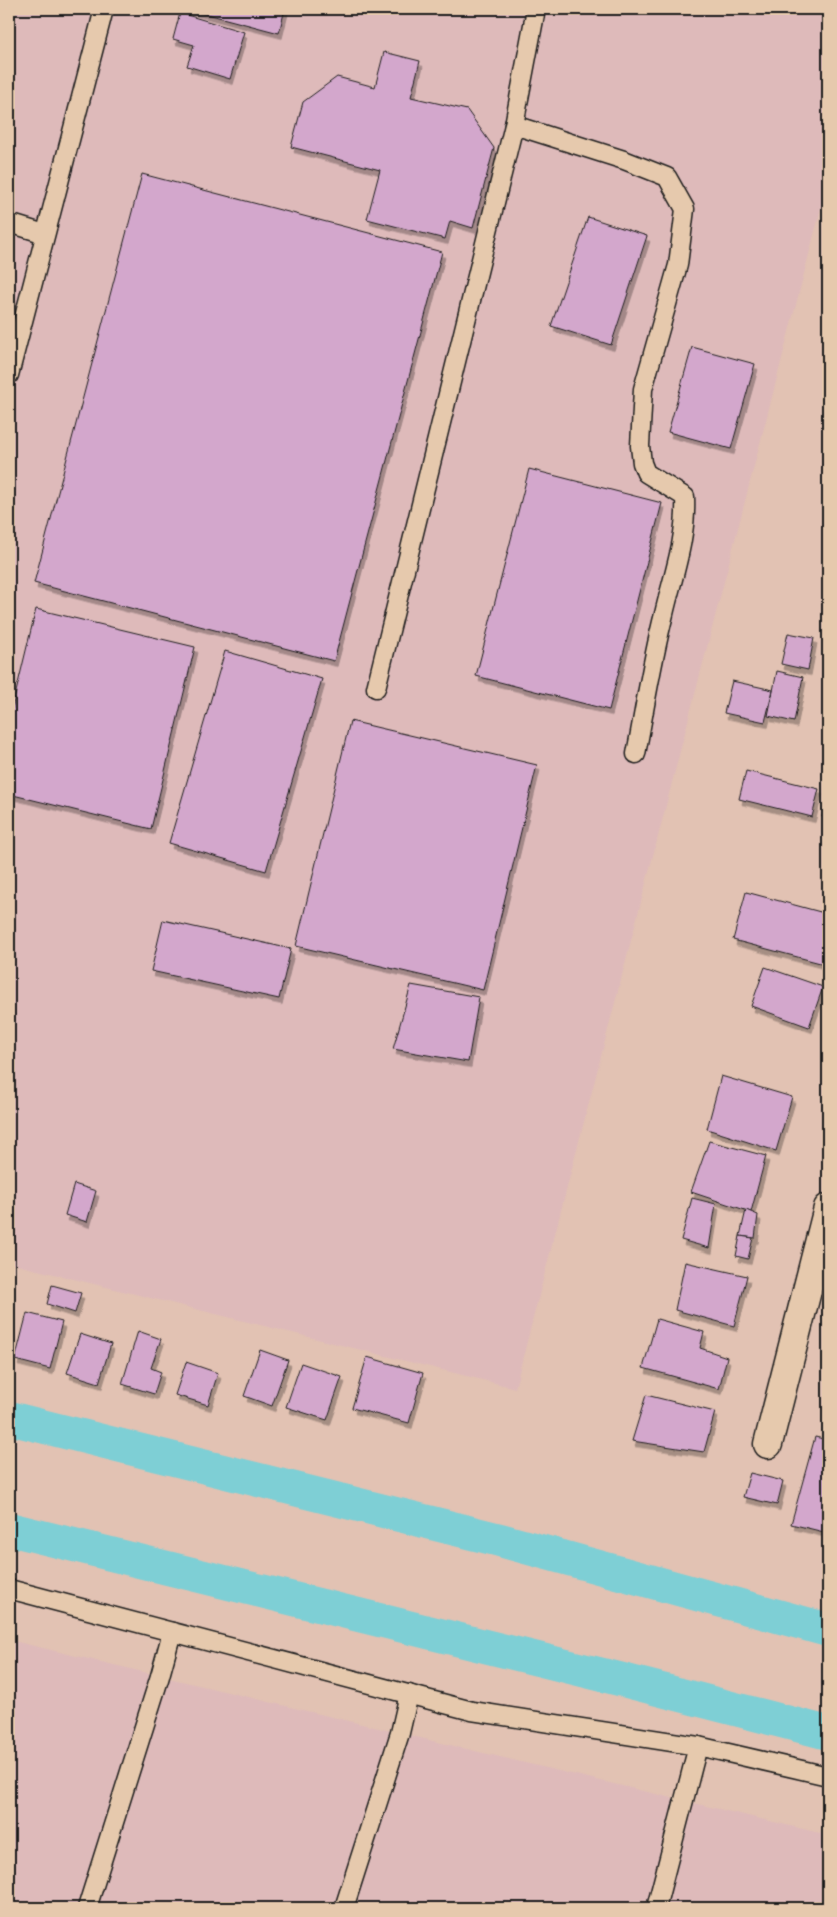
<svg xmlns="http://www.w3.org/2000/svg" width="837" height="1917" viewBox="0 0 837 1917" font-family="Pangolin,sans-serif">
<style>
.built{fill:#debaba}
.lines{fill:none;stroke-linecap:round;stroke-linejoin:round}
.canal{stroke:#7ecfd5;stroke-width:34}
.building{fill:#d3a7cc;stroke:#1c1c1c;filter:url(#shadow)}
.lane-casing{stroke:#1c1c1c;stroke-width:21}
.street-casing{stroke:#1c1c1c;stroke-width:31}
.lane{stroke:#e6c9ad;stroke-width:18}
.street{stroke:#e6c9ad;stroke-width:28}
</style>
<defs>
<filter id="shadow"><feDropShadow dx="3" dy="5.5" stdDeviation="0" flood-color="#0004"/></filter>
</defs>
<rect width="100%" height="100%" fill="#e2c2b3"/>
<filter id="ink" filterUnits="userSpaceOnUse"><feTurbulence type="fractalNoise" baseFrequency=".02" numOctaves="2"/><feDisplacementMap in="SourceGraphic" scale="10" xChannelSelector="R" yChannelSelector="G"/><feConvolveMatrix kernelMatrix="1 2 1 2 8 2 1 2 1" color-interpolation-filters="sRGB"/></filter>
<g filter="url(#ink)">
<g class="built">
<polygon points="9,9 828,9 828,181 515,1388 9,1263"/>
<polygon points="9,1640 828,1835 828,1908 9,1908"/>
</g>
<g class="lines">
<g class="canal">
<polyline points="9,1418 500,1540 828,1630"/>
<polyline points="9,1529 619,1679 828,1733"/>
</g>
</g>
<g class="building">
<polygon points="188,9 285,9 279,33"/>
<polygon points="180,13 244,32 230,79 187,66 194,45 173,39"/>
<polygon points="384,52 420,61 411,97 467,110 494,148 473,228 450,221 445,239 367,219 380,170 291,147 303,102 337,77 375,87"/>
<polygon points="142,174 442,252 334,661 34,583"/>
<polygon points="588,217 647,236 611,345 551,326"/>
<polygon points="692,347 755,364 731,449 668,432"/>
<polygon points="529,469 662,503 609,710 476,676"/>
<polygon points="36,609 195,647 151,829 9,794 9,721"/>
<polygon points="788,633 814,638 808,670 781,664"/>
<polygon points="225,651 322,679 266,871 169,843"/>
<polygon points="777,671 803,677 794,722 768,716"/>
<polygon points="732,681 773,690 765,722 724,713"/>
<polygon points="350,721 537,765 483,990 296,946"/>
<polygon points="746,771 819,789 812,817 739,799"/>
<polygon points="828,793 828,818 822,817"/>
<polygon points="746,892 828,914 828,949 824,964 733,940"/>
<polygon points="163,920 291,949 279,999 151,971"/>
<polygon points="765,967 823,987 809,1027 751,1006"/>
<polygon points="411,985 479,997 468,1062 393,1049"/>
<polygon points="721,1076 792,1097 776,1151 707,1129"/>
<polygon points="709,1141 766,1156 751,1212 691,1192"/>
<polygon points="74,1184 96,1191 87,1222 65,1215"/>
<polygon points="692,1198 716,1204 709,1248 681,1240"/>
<polygon points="746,1210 758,1215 755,1238 740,1236"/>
<polygon points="740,1236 753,1238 748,1259 736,1256"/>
<polygon points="685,1262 747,1276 734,1326 675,1310"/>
<polygon points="52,1285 81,1293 75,1313 47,1304"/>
<polygon points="27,1313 62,1322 50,1369 15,1360"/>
<polygon points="657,1319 704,1332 700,1348 727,1357 719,1389 643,1368"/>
<polygon points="138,1331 161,1339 151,1368 161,1372 154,1394 122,1384"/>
<polygon points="80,1334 111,1344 99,1383 67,1373"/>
<polygon points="260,1350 288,1360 272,1406 244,1396"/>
<polygon points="367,1357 423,1373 409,1423 352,1408"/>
<polygon points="186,1362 218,1373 208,1405 175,1395"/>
<polygon points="301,1363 342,1377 327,1420 286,1407"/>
<polygon points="646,1395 715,1412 704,1452 632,1441"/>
<polygon points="815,1437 828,1440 828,1533 791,1524"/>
<polygon points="750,1473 783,1481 777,1505 743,1497"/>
</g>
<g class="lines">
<defs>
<g id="lane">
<path d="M514 125 624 160 667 177 685 209 678 265 643 389 640 446 642 463 646 473 685 497C687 538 673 575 664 614 652 660 645 707 636 754"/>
<polyline points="9,223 45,234"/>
<polyline points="9,375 104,9"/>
<polyline points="376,688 514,125 536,9"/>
<polyline points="9,1589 472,1711 698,1746 828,1776"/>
<polyline points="87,1908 160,1676 172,1632"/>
<polyline points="344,1908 400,1733 409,1694"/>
<polyline points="656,1908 698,1746"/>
</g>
<polyline id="street" points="768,1444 828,1208"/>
</defs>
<use href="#lane" class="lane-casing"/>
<use href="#street" class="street-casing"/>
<use href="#lane" class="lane"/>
<use href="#street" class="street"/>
</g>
</g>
<rect width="837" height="1917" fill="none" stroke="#e6c9ad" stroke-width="30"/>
<rect x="15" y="15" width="807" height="1887" fill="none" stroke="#1c1c1c" stroke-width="2" filter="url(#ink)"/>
</svg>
